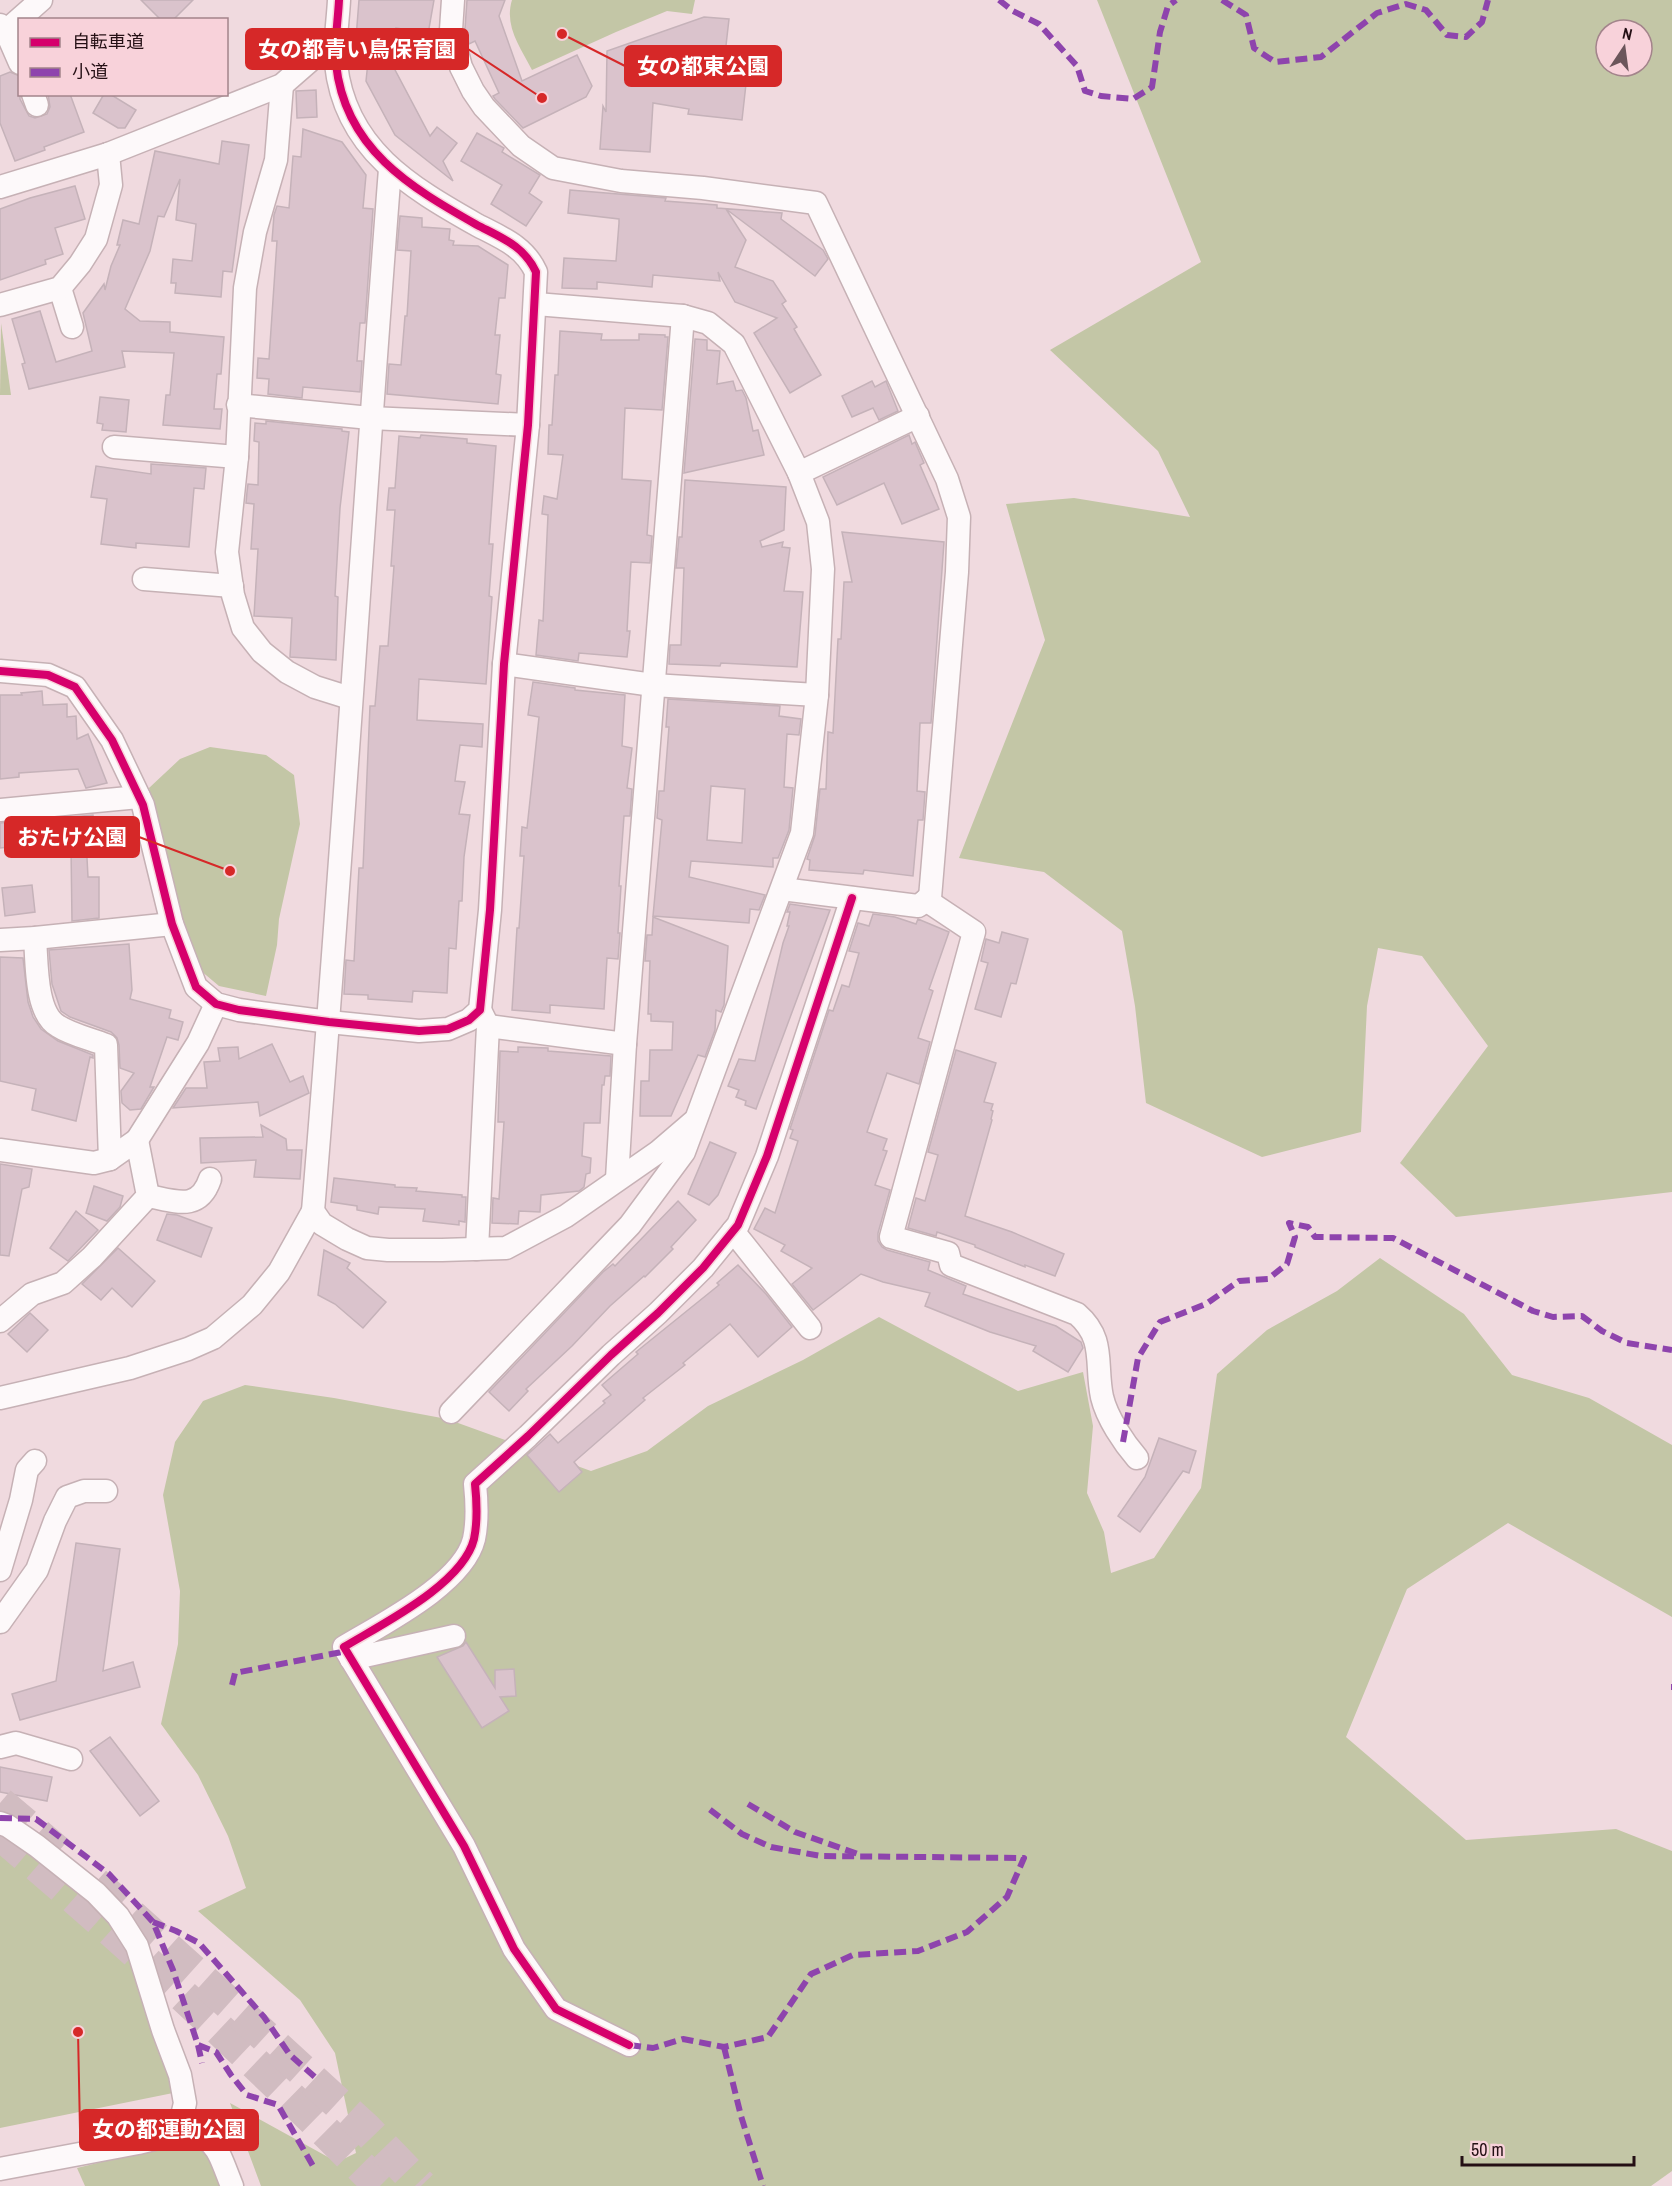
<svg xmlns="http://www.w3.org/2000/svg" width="1672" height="2186" viewBox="0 0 1672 2186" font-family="'Archivo Narrow','Noto Sans JP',sans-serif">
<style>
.green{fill:#c3c6a6;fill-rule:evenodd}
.building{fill:#dac3cc;stroke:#c5b2b9;stroke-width:1.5;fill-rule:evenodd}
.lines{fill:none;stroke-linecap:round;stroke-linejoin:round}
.highway-tunnel{stroke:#d1bcc1;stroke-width:33;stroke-dasharray:33 16;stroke-linecap:butt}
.minor-casing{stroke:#c6b1b5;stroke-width:25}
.minor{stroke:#fdf9fa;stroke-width:22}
.quiet{stroke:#8e44ad;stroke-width:6;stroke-dasharray:12 6;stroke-linecap:butt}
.cycleway-casing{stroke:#f8d2da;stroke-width:11}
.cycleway{stroke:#d6006c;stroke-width:8}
.leader{fill:none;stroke:#d62828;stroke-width:2}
.callout-dot{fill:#d62828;stroke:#f8d2da;stroke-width:2}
.callout{fill:#d62828;stroke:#d62828;stroke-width:2}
.callout-label{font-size:22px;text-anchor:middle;font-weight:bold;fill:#fff}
</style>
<rect width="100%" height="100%" fill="#f0dadf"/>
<g class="green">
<path d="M512 0H695L692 14 667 11 616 32 532 70C520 47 504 26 512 0Z"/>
<path d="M1097 0H1672V1192L1456 1217 1400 1163 1488 1046 1422 956 1378 948 1367 1006 1361 1132 1262 1157 1146 1103 1135 1006 1122 931 1044 872 959 858 1045 640 1006 504 1074 498 1190 517 1158 451 1050 350 1201 262ZM1606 30H1642V66H1606Z"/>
<polygon points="1,323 11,395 0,395"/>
<polygon points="210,747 266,755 294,775 300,824 279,919 277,945 266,996 219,986 194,965 149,788 180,759"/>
<polygon points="1380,1258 1464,1314 1512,1375 1589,1398 1672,1445 1672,1617 1508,1523 1407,1589 1346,1737 1466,1840 1616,1829 1672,1851 1672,2171 1651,2186 261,2186 230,2103 337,2162 356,2153 335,2053 300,2000 198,1911 246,1888 228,1836 198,1775 161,1724 178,1644 180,1591 163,1495 175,1442 203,1401 245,1385 334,1398 447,1419 591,1471 647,1451 708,1406 803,1360 879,1317 1018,1391 1083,1372 1093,1426 1087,1493 1104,1532 1111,1573 1154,1558 1201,1488 1217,1374 1267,1330 1337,1291"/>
<polygon points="0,1835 22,1843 99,1908 117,1933 139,1971 173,2093 0,2128"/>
<polygon points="183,2142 213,2155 224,2186 85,2186 77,2168"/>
</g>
<g class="building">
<polygon points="141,0 193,0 173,20 161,20"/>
<polygon points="359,0 434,0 428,34 396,28 393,66 430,136 437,127 457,143 443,161 453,181 395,135 366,81 369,52 355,51"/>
<polygon points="467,0 505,0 499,16 522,81 577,55 592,86 586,97 523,128 495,99 493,96 499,93 475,41 469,44 465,29"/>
<polygon points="704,17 729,19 724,63 748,66 742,120 688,114 689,109 653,103 650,152 600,149 603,106 606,112 607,51"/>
<polygon points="10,72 20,76 20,99 29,116 35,118 47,114 50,107 48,94 70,94 84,132 44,147 45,150 15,161 0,123 0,76"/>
<polygon points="316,90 317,117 297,118 296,91"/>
<polygon points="104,94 110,94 136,110 125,128 118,128 93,113"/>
<polygon points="303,129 342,142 366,175 363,208 373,209 365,323 360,323 357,361 362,361 360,392 303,387 302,398 268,394 269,379 257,378 258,358 269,359 277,241 272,241 274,215 277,206 289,208 293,156 301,157"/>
<polygon points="477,133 504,148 502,152 540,175 529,193 542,202 526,226 491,204 502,185 461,161"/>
<polygon points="222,141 249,145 232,272 223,271 221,297 175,293 176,283 171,283 173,259 192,261 196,224 176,220 180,179 164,217 158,216 150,251 125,309 140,321 170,322 170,332 224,337 221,374 217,374 214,409 222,409 220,429 163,425 166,395 170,395 174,353 122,351 125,367 29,389 22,364 25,363 12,319 40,311 56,362 92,351 83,313 104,284 105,290 111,266 120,245 117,245 123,220 139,224 155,151 219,164"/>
<polygon points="75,186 85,219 55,228 63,254 45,260 46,264 0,280 0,209 30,198"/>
<polygon points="570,190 666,198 665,201 717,205 717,208 782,213 781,219 823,250 828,259 815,276 726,209 746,240 735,267 773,281 786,301 782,304 797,327 794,329 821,375 790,393 754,333 777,318 735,302 718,272 720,281 653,275 652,287 597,282 597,289 562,288 564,258 616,261 619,223 619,219 568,213"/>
<polygon points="400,216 422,218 422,227 450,229 449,240 454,241 453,245 478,246 508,265 505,298 499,298 495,335 500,335 496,374 501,375 498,404 387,394 389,364 401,365 405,316 407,316 411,251 397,250"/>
<polygon points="560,331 602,334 601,340 639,340 639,334 665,335 665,337 668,337 662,410 625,408 622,479 651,481 647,535 652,536 650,563 631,562 627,631 630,631 627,657 579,653 578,661 536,655 539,620 543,621 548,515 542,514 544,496 557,499 563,455 548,454 549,425 552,425 555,375 558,375"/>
<polygon points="695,339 707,340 707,350 720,351 717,384 733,381 736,391 742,390 746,398 753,431 758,430 764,455 684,473"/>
<polygon points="872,381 875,387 886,381 898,411 879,420 873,408 852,417 842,396"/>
<polygon points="100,397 129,400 126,432 102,430 103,424 97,423"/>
<polygon points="266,421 342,429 342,431 349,432 340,508 335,596 338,597 336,660 290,657 292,618 254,616 258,549 251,549 254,504 246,503 247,492 248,484 258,485 259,442 254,441 255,423 266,424"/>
<polygon points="421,435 467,439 467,443 496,446 489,544 493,544 489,596 492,597 486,684 419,679 417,720 483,724 482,747 460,745 455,781 465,782 459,814 470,815 464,857 462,901 459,901 456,949 449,948 447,993 413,991 412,1002 368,999 368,995 344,994 346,960 354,961 359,868 363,868 370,706 375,706 380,646 388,646 394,566 391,566 395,510 387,510 389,488 395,488 399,436 420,438"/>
<polygon points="909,435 912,444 915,442 924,463 920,465 939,509 902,524 884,483 837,505 823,477"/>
<polygon points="151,464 206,468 204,489 194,488 189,547 136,543 136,548 101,544 107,499 91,497 96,466 151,474"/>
<polygon points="685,480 786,487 784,530 760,541 762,547 783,542 782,547 790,548 784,591 803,592 797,667 721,663 720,666 669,664 670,645 681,645 684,568 676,568 679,537 682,537"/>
<polygon points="842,532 944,542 931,723 920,723 917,791 925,792 923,820 918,820 913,876 864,870 863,874 809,870 810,860 807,859 815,835 820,789 826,789 828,732 833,733 838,639 841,639 844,582 852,582"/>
<polygon points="533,682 575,688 575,690 625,695 622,746 632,748 627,788 632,789 630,816 624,816 619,886 621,886 618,933 620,933 618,959 607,958 604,1009 550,1005 550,1013 512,1010 517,928 519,928 524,856 520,856 522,827 527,828 539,717 528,715"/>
<polygon points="42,691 43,705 67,704 67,717 76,716 77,739 88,734 107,783 86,788 78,769 19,773 19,777 0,779 0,695 22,695 21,693"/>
<path d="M668 699 780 706 779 716 801 719 799 735 787 734 784 787 793 788 789 830 778 858H773V867L691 861 689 877 765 895 759 910 750 909 749 923 653 916 662 820 657 818 659 791H664L669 727H666ZM711 786 745 789 742 843 707 840Z"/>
<polygon points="93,815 95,838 86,839 88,877 99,877 99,918 72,921 71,848 46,850 45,843 0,848 0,823"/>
<polygon points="32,885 35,912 5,916 2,888"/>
<polygon points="790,904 830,910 756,1109 745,1105 746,1101 736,1097 739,1090 728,1086 739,1059 755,1061 783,943 789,926 787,926 790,912 787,912"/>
<polygon points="873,914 895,917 916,924 918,919 949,932 929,989 933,991 918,1038 930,1042 919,1084 887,1073 867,1132 887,1139 883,1150 887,1151 875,1185 890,1190 878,1233 878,1241 882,1247 887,1250 930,1262 928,1270 966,1286 963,1294 1056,1326 1081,1342 1083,1348 1068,1372 1033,1351 1036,1346 990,1332 925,1306 930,1293 883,1282 861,1274 813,1310 792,1284 812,1268 781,1251 785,1245 754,1229 765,1208 775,1213 798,1141 790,1138 793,1130 790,1129 829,1010 833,1011 842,985 849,987 859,953 849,951 858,923 869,926"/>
<polygon points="653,917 728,946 724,1005 721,1012 716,1010 715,1030 705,1057 698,1055 671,1116 640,1116 641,1081 649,1081 650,1050 672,1050 673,1022 651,1021 651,1014 648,1014 650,961 645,961 647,935 652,935"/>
<polygon points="1002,932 1028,939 1016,984 1011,983 1001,1017 975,1009 988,963 981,961 986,939 999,943"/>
<polygon points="129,944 132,990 130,999 171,1010 169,1018 183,1022 178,1040 167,1037 150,1087 154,1087 141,1109 130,1110 122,1103 121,1091 134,1073 120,1068 119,1045 117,1038 111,1032 70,1017 61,1011 52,984 49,950"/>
<polygon points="0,957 23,958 28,1002 33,1017 41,1029 58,1041 93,1055 93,1058 90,1057 76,1121 32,1110 36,1089 0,1081"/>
<polygon points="272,1044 290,1082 303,1076 309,1093 260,1116 258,1102 173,1108 186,1088 207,1088 204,1062 220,1061 218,1048 238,1047 239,1059"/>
<polygon points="518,1047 548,1048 548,1051 611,1056 610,1076 605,1076 604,1085 602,1085 600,1123 584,1123 582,1156 591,1158 590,1173 586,1174 584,1187 579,1191 541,1195 540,1212 519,1211 518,1224 492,1223 493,1198 499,1199 504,1122 498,1122 500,1051 518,1052"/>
<polygon points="956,1050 996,1063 984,1102 993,1104 991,1110 993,1111 991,1119 992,1120 965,1216 1012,1232 1064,1254 1055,1276 1025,1265 1025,1267 975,1247 975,1245 937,1232 936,1236 908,1228 916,1198 925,1201 938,1155 928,1152"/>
<polygon points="261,1125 286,1139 287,1150 302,1150 300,1179 254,1177 256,1160 201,1163 200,1138 263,1137"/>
<polygon points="710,1142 736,1153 718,1195 709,1205 688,1194"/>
<polygon points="0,1164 32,1169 29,1187 22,1189 9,1256 0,1255"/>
<polygon points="334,1178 395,1185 395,1187 417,1188 416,1191 462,1195 462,1197 466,1197 465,1222 459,1221 459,1225 423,1221 425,1209 379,1207 378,1214 357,1210 357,1206 331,1202"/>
<polygon points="94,1186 123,1196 120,1207 107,1221 86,1213"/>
<polygon points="678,1201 696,1220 671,1247 673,1249 645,1277 644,1276 610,1306 572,1346 526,1389 528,1391 509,1411 489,1392 603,1272 613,1264 615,1266"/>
<polygon points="76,1211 98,1230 68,1261 50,1248"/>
<polygon points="167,1214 177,1215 212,1228 201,1257 157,1240"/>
<polygon points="118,1248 155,1281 132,1307 112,1288 101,1300 82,1284"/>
<polygon points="324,1250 350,1263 347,1268 386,1302 363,1328 335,1304 318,1295"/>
<polygon points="738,1265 766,1294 792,1327 758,1357 730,1324 683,1363 685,1365 643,1398 645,1400 574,1462 582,1472 559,1492 527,1455 550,1434 558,1443 605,1403 603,1401 611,1395 602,1385 638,1354 636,1352 719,1285 717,1283"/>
<polygon points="30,1313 48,1330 27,1352 8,1334"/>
<polygon points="1159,1438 1196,1451 1189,1473 1183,1471 1140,1532 1118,1516 1145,1477"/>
<polygon points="76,1543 120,1549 103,1671 133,1662 140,1687 20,1720 12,1694 56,1681"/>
<polygon points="466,1642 495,1688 495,1670 514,1669 516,1696 500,1697 509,1711 482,1728 437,1657 463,1646"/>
<polygon points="110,1737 159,1801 140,1816 90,1751"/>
<polygon points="0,1767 52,1777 47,1801 0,1792"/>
</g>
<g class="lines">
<g class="highway-tunnel">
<polyline points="0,1803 58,1852"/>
<path d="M0 1834C132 1945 258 2063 380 2186"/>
<polyline points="95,1883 244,2017 366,2129 421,2186"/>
</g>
<defs>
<g id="minor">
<polyline points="453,0 451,30 461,67 473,91 484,107 521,146 553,168 621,181 703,188 816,203 947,479 959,517 957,572 930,898 918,906 782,889"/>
<polyline points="0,25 6,31 20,63"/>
<polyline points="6,31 41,0"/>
<polyline points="282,85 276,160 255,232 245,288 237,457 227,552 233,595 243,628 262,652 287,672 315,687 350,698"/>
<polyline points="33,94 37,105"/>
<path d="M390 169C363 517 342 864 313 1211L322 1224 347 1239 367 1248 388 1250H442L506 1248 566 1216 658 1152 693 1122"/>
<polyline points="0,187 108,154 282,85 337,37"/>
<polyline points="60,288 72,327"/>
<polyline points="0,305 60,288 80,264 96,239 111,185 108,154"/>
<polyline points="238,405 370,418 528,425"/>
<polyline points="114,447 237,457"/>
<polyline points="799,473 918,416"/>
<polyline points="144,579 232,586"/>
<polyline points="504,664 653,685 817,695"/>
<path d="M0 671 48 675 75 687 112 740 143 805 172 924 196 987 216 1004 239 1010 329 1022 419 1031 448 1029 469 1020 480 1010 490 910 504 664 528 425 536 272C524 246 502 238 477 225 410 187 345 149 336 64 334 44 338 21 339 0"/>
<polyline points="0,810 139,797"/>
<path d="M926 900 974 932 891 1237 948 1253 951 1265 1077 1314C1106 1339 1095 1364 1102 1397 1107 1418 1124 1443 1137 1458"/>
<path d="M35 938C37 962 35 1013 58 1026 72 1035 91 1039 106 1045L110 1159"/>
<polyline points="0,940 35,938 172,924"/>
<polyline points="488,1026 625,1044"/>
<polyline points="137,1140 198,1043 216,1004"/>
<polyline points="0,1150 94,1163 110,1159 137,1140 148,1196 92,1257 63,1283 32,1294 0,1321"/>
<polyline points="617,1179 625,1044 683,316"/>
<path d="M148 1196C175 1201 199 1212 210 1179"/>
<polyline points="733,1231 810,1328"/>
<polyline points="477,1249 488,1026 480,1010"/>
<polyline points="0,1398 130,1368 188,1349 213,1338 252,1305 279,1272 313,1211"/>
<polyline points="451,1412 630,1225 684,1152 802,833 817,695 823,569 818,522 799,473 734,344 708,323 683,316 536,304"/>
<polyline points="0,1570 21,1500 27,1470 35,1461"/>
<polyline points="0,1622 37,1570 55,1521 67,1497 84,1491 106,1491"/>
<polyline points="351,1659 454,1636"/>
<polyline points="0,1747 16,1743 71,1759"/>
<polyline points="0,1823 8,1826 37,1846 96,1893 118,1916 137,1946 163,2030 180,2075 185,2103 182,2116 174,2128 162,2137 138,2143 0,2169"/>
<path d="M629 2045 556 2009 514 1949 464 1846 344 1647C382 1624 463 1584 474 1539 478 1520 477 1503 475 1484L528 1436 611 1355 658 1313 703 1268 738 1225 767 1156 852 898"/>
<path d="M177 2124C219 2142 216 2146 232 2186"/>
</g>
</defs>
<use href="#minor" class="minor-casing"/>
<use href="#minor" class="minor"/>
<g class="quiet">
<polyline points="999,0 1013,11 1039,24 1077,66 1085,91 1101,96 1133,99 1152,87 1160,32 1168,6 1176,0"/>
<polyline points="1222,0 1246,15 1254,48 1275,62 1321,57 1377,13 1406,4 1426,10 1447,35 1466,37 1482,22 1488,0"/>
<polyline points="1123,1442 1138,1358 1160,1322 1206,1304 1239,1281 1268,1279 1287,1264 1295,1237 1289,1223 1308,1227 1315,1237 1393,1238 1533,1311 1553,1317 1582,1316 1602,1331 1627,1343 1672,1350"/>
<polyline points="232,1685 235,1673 347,1651"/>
<polyline points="1671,1687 1672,1687"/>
<polyline points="748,1804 795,1832 858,1854"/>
<polyline points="0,1818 36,1819 109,1874 153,1922 173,1970 198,2045 216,2052 231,2075 247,2095 278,2105 313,2166"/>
<polyline points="153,1922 176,1931 199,1943 264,2017 290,2055 316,2078"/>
<polyline points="198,2045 202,2063"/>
<polyline points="629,2045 653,2048 683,2039 724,2047 768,2037 811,1974 853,1955 918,1951 967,1932 1007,1897 1024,1858 821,1856 771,1847 742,1834 709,1809"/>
<polyline points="724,2047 741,2116 763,2186"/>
</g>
<defs>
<g id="cycleway">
<path d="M0 671 48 675 75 687 112 740 143 805 172 924 196 987 216 1004 239 1010 329 1022 419 1031 448 1029 469 1020 480 1010 490 910 504 664 528 425 536 272C524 246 502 238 477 225 410 187 345 149 336 64 334 44 338 21 339 0"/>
<path d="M629 2045 556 2009 514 1949 464 1846 344 1647C382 1624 463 1584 474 1539 478 1520 477 1503 475 1484L528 1436 611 1355 658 1313 703 1268 738 1225 767 1156 852 898"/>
</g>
</defs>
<use href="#cycleway" class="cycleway-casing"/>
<use href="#cycleway" class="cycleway"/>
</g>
<path class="leader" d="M542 98L468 49M562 34L625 66M230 871L139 837M78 2032L80 2130"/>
<g class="callout-dot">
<circle cx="542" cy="98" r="6"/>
<circle cx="562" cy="34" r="6"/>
<circle cx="230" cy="871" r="6"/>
<circle cx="78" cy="2032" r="6"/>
</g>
<g class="callout">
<rect x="246" y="29" width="222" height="40" rx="6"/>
<rect x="625" y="46" width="156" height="40" rx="6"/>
<rect x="5" y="817" width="134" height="40" rx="6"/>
<rect x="80" y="2110" width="178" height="40" rx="6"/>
</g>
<g class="callout-label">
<text x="357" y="57">女の都青い鳥保育園</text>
<text x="703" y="74">女の都東公園</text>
<text x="72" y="845">おたけ公園</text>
<text x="169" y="2137">女の都運動公園</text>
</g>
<rect x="18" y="18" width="210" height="78" fill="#f8d2da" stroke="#a3848b" stroke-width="1.5"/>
<rect x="30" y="38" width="30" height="9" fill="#d6006c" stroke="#a3848b" stroke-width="1.5"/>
<text x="72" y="48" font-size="18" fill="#240f14">自転車道</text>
<rect x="30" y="68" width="30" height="9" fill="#8e44ad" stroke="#a3848b" stroke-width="1.5"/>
<text x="72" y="78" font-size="18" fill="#240f14">小道</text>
<g transform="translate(1624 48) rotate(13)"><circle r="28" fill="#f8d2da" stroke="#a3848b" stroke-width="1.5"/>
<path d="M0-4.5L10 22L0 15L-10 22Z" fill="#6b565b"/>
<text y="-9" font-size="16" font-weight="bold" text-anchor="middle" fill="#240f14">N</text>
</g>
<path d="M1462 2156v9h172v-9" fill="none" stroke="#240f14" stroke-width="3"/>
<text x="1471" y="2156" font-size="18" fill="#240f14" stroke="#f8d2da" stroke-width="4.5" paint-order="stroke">50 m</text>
</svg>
